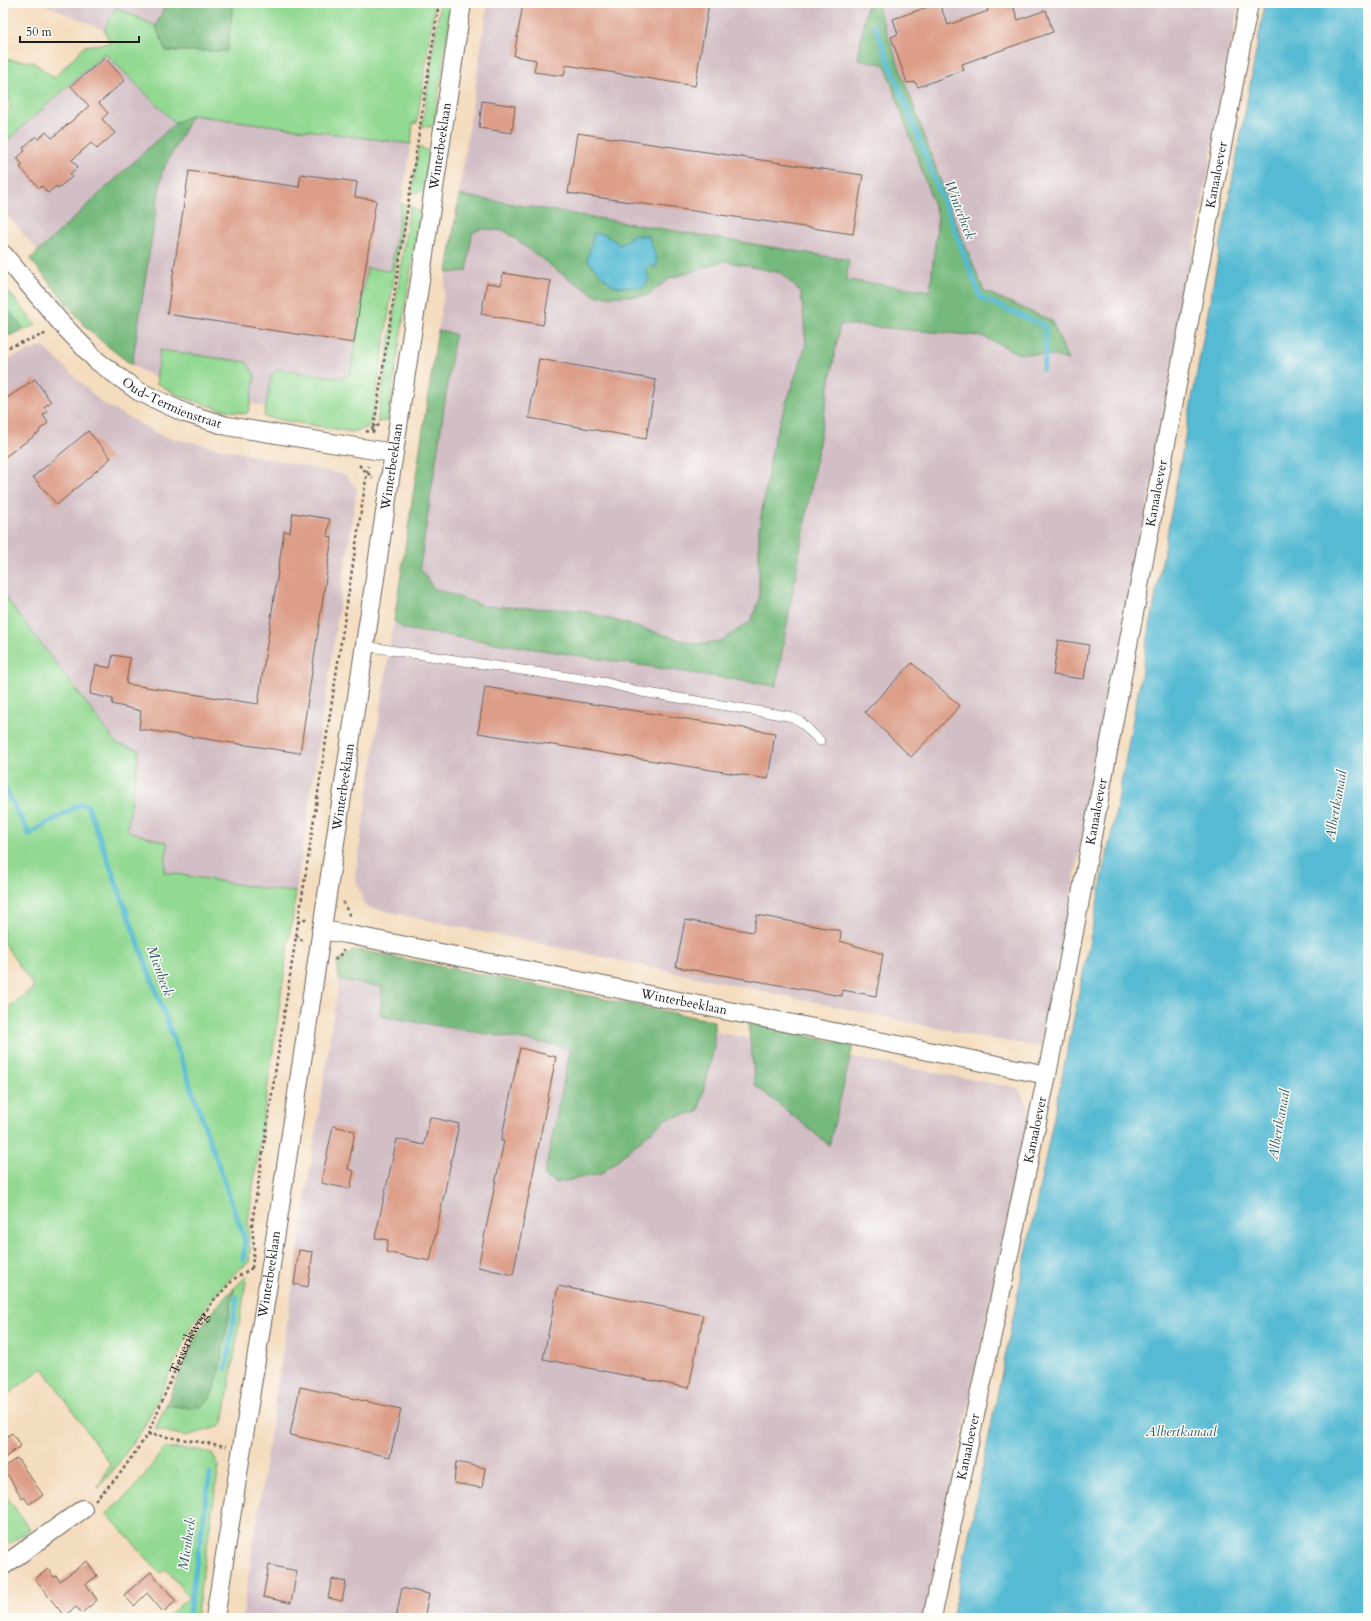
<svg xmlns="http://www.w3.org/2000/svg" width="1371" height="1621" viewBox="0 0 1371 1621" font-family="Cardo,serif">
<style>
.industrial{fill:#d2bec5}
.green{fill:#92d992;stroke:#577a57}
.forest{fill:#75b97c;stroke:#486a4c;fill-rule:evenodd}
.water{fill:#55bad3;stroke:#386b78}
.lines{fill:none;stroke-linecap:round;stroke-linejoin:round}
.stream{stroke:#55bad3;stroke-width:5}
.building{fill:#dd9e89}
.service-casing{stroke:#685f55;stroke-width:10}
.minor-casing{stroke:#685f55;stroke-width:20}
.path{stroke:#685f55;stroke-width:2.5;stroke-dasharray:3 3;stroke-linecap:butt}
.service{stroke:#fff;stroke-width:9}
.minor{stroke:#fff;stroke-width:18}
.labels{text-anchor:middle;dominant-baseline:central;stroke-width:3;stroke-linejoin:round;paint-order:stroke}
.street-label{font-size:13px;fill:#1c1c1c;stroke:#fdfcf7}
.water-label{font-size:14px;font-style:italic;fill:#335b65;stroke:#fdfcf7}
</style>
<rect width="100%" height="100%" fill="#fdfcf7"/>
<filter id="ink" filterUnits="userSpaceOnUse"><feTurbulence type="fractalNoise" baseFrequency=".025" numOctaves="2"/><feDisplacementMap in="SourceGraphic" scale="8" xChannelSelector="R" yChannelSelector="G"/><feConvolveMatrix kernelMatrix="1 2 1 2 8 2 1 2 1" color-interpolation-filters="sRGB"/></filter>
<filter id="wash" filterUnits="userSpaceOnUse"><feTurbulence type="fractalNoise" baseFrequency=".012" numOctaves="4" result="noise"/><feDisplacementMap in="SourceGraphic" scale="16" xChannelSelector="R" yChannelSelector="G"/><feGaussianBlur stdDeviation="0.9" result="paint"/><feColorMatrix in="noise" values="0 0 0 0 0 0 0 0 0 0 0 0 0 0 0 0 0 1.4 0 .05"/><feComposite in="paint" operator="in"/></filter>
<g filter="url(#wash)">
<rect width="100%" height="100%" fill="#f4dcbe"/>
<g class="industrial">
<polygon points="42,3 166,3 156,26 116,7 104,30"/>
<polygon points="488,3 1236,3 1238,7 1150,490 1041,1047 969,1035 366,907 355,877"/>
<polygon points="105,53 175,123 38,251 3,210 3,144"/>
<polygon points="192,115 411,144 367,421 310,418 159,380 132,365 162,172"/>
<polygon points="43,346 102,403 162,436 346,475 357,489 296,892 273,890 164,873 168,843 127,831 138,750 117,744 3,594 3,361"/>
<polygon points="361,972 710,1031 1018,1088 1030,1111 924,1618 242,1618 339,980"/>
</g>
<g class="green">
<path d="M233 3H435L417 123H413L411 144 192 115 175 123 105 53 3 144V118L10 108C8 92 3 76 3 59L33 62 54 78 85 46 110 43 104 30 116 7 156 26 166 51H226Z"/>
<polygon points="440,3 452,3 434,125 430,127 422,126"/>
<polygon points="419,146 429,152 424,189 421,192 412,193"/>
<polygon points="401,204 405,205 372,423 367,428 353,432 264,417 271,376 277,369 341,378 350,374 367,268 391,271"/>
<polygon points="410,206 420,212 388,417 387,421 381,421 377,423"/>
<polygon points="3,285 36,325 24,330 3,303"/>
<polygon points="160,350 246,362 251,368 255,377 249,410 246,414 216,408 182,397 156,383"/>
<polygon points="3,594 117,744 139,750 127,831 168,843 164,872 273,890 296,892 248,1222 250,1253 249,1262 236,1272 212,1298 192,1325 156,1403 142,1430 114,1469 97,1490 110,1464 43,1368 3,1398 3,1088 5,1087 3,1084 3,1012 34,987 3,942"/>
<polygon points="247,1276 223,1423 219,1427 185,1436 155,1429 166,1405 190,1408 211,1396 218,1376 234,1288"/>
<path d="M164 1448 198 1450 212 1453 219 1466 196 1618H166L189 1597 166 1569 160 1573 106 1513C131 1496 147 1472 164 1448Z"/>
<polygon points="3,1491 30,1530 3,1548"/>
</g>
<g class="forest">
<polygon points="166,3 233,3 227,51 166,51 156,26"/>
<path d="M867 3H878V8L952 213 984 291 1052 321 1068 360 1055 356 1017 353 982 336 840 324 776 686 404 629 394 621 438 330 455 334 420 567 433 588 484 606 580 610 695 644 721 641 751 621 759 600V529L774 439 806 345 801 292 781 273 724 261 669 279 646 296H596L559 272 505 231 481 229 472 233 467 271 447 273 459 195 849 260 846 280 930 291 938 217 885 65 858 59ZM604 234 621 245 633 235 649 266 645 271Z"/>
<polygon points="192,115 162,172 132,365 106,345 85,326 30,259 175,123"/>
<polygon points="3,303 24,330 3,338"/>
<polygon points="353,950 364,951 714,1021 714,1048 698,1112 667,1118 601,1174 555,1183 544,1176 570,1051 565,1047 380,1016 382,987 339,980 337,961"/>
<polygon points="748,1023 853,1046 829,1145 755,1085"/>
<polygon points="234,1288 218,1376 211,1396 203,1406 190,1408 166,1405 197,1334 216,1307"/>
</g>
<g class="water">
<polygon points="1265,3 1368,3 1368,1618 952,1618 1116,811"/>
<polygon points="594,233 604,234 621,245 633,235 649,236 657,260 656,267 649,266 645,270 650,278 643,288 614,286 605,279 587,260"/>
</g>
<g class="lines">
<g class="stream">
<polyline points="875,26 981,298 1045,326 1046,354 1043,369"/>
<polyline points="3,785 29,834 81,804 88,806 181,1059 245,1240 243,1260"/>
<polyline points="226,1369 237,1297"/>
<polyline points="188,1618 210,1474"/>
</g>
</g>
<g id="blocks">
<g class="building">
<polygon points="523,3 709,3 695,86 566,65 564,76 534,72 536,60 514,56"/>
<polygon points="939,3 948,25 988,11 986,3 1012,3 1018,20 1046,10 1053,32 962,64 964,70 918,87 915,82 907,83 891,37 898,34 893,19"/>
<polygon points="105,58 125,80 99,103 108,113 102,119 115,133 97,149 91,143 72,160 78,167 70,174 72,177 58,188 56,186 48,193 42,186 39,188 20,167 23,165 17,158 25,151 23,148 36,136 38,139 46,132 52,138 89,106 71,86"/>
<polygon points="482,101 515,106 512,133 479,128"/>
<polygon points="577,133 863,175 853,234 568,193"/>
<polygon points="189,171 299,187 301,174 357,182 355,197 376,200 354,343 167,314"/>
<polygon points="503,273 551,281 543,325 481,314 487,283 501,285"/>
<polygon points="539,359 656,380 646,439 529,418"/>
<polygon points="35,379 51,402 44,407 47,412 43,415 48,423 39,430 40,432 3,458 3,401"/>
<polygon points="88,431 111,458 57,505 33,477"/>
<polygon points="293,513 330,519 327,536 332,537 300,753 139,729 141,711 112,704 113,699 90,694 96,665 110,668 113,655 130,658 126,684 258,704 284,531 290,532"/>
<polygon points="1058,640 1089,645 1084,679 1053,675"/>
<polygon points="912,663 960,706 911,757 865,712"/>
<polygon points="485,687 775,733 768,779 478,733"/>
<polygon points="757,915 841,931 840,941 883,954 876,996 842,990 842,996 676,967 685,920 753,932"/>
<polygon points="520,1048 556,1057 513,1275 478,1267 504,1141 501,1141"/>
<polygon points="430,1117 459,1124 430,1261 386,1252 388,1240 375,1238 397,1139 424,1145"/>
<polygon points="333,1126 355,1131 348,1169 354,1171 350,1189 321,1183"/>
<polygon points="299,1250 313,1252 308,1287 294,1284"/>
<polygon points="558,1286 703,1315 689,1388 543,1359"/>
<polygon points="300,1387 401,1409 390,1457 290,1435"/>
<polygon points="12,1433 21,1446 3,1459 3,1439"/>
<polygon points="17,1458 43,1495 29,1504 24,1497 22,1498 3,1468"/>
<polygon points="456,1462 485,1468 482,1488 454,1483"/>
<polygon points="87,1561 97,1576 86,1584 97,1600 82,1613 76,1607 64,1616 35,1579 48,1569 54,1577 56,1576 60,1581"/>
<polygon points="269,1565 297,1571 291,1603 263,1597"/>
<polygon points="151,1572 176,1601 163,1612 147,1593 134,1606 124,1595"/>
<polygon points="332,1579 346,1582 342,1601 328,1598"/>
<polygon points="402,1588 429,1594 424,1618 396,1618"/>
</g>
</g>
</g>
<g filter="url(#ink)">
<use href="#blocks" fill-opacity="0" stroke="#685f55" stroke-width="1"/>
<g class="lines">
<defs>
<polyline id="service" points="364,646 607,683 642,692 788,716 800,721 820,741"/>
<g id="minor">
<path id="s2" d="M3 254 61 323 97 361 138 391 185 413 227 426 393 453"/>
<path id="s3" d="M321 930 346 934 1047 1075"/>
<polyline points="3,1566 83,1509"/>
<path id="s4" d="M215 1618 272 1259 462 3"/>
<path id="s5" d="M932 1618 1047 1075 1249 3"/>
</g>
</defs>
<use href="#service" class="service-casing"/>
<use href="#minor" class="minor-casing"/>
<g class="path">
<polyline points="3,349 48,333"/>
<polyline points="366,432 381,424"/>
<polyline points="373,433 439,3"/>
<polyline points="359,465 373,478"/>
<polyline points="343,902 349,914 348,918"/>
<polyline points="298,922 307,918"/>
<polyline points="296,935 304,942"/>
<polyline points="335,960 342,953 343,950"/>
<polyline points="252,1268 254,1248 252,1224 368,466"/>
<polyline points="148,1434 226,1446"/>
<path id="s1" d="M95 1500 119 1475 148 1434 190 1335 214 1300 234 1279 252 1268"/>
</g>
<use href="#service" class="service"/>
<use href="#minor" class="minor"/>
</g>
</g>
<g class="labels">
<g class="street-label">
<text stroke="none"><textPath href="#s4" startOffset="1489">Winterbeeklaan</textPath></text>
<text stroke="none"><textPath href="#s5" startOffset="1471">Kanaaloever</textPath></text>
<text stroke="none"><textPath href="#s2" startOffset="229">Oud-Termienstraat</textPath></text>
<text stroke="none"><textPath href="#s4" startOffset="1165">Winterbeeklaan</textPath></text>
<text stroke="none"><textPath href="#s5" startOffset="1147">Kanaaloever</textPath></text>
<text stroke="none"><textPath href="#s4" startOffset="841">Winterbeeklaan</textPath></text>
<text stroke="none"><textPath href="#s5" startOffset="823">Kanaaloever</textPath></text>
<text stroke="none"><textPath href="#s3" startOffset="370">Winterbeeklaan</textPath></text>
<text stroke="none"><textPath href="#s5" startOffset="499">Kanaaloever</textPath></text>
<text stroke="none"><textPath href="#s4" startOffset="348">Winterbeeklaan</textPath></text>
<text stroke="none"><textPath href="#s1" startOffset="185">Teiserikweg</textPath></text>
<text stroke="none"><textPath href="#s5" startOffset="175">Kanaaloever</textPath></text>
</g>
<g class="water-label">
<text transform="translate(960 210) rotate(69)">Winterbeek</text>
<text transform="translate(1336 805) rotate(-80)">Albertkanaal</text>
<text transform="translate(160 971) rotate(70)">Mienbeek</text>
<text transform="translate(1279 1124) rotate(-80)">Albertkanaal</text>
<text x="1181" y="1431">Albertkanaal</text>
<text transform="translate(187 1544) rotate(-81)">Mienbeek</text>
</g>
</g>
<rect width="1371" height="1621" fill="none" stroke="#fdfcf7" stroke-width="16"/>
<path d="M20 36v6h119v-6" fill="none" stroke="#1c1c1c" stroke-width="2"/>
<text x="26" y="36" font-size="12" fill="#1c1c1c" stroke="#fdfcf7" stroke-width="3" paint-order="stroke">50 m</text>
</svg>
